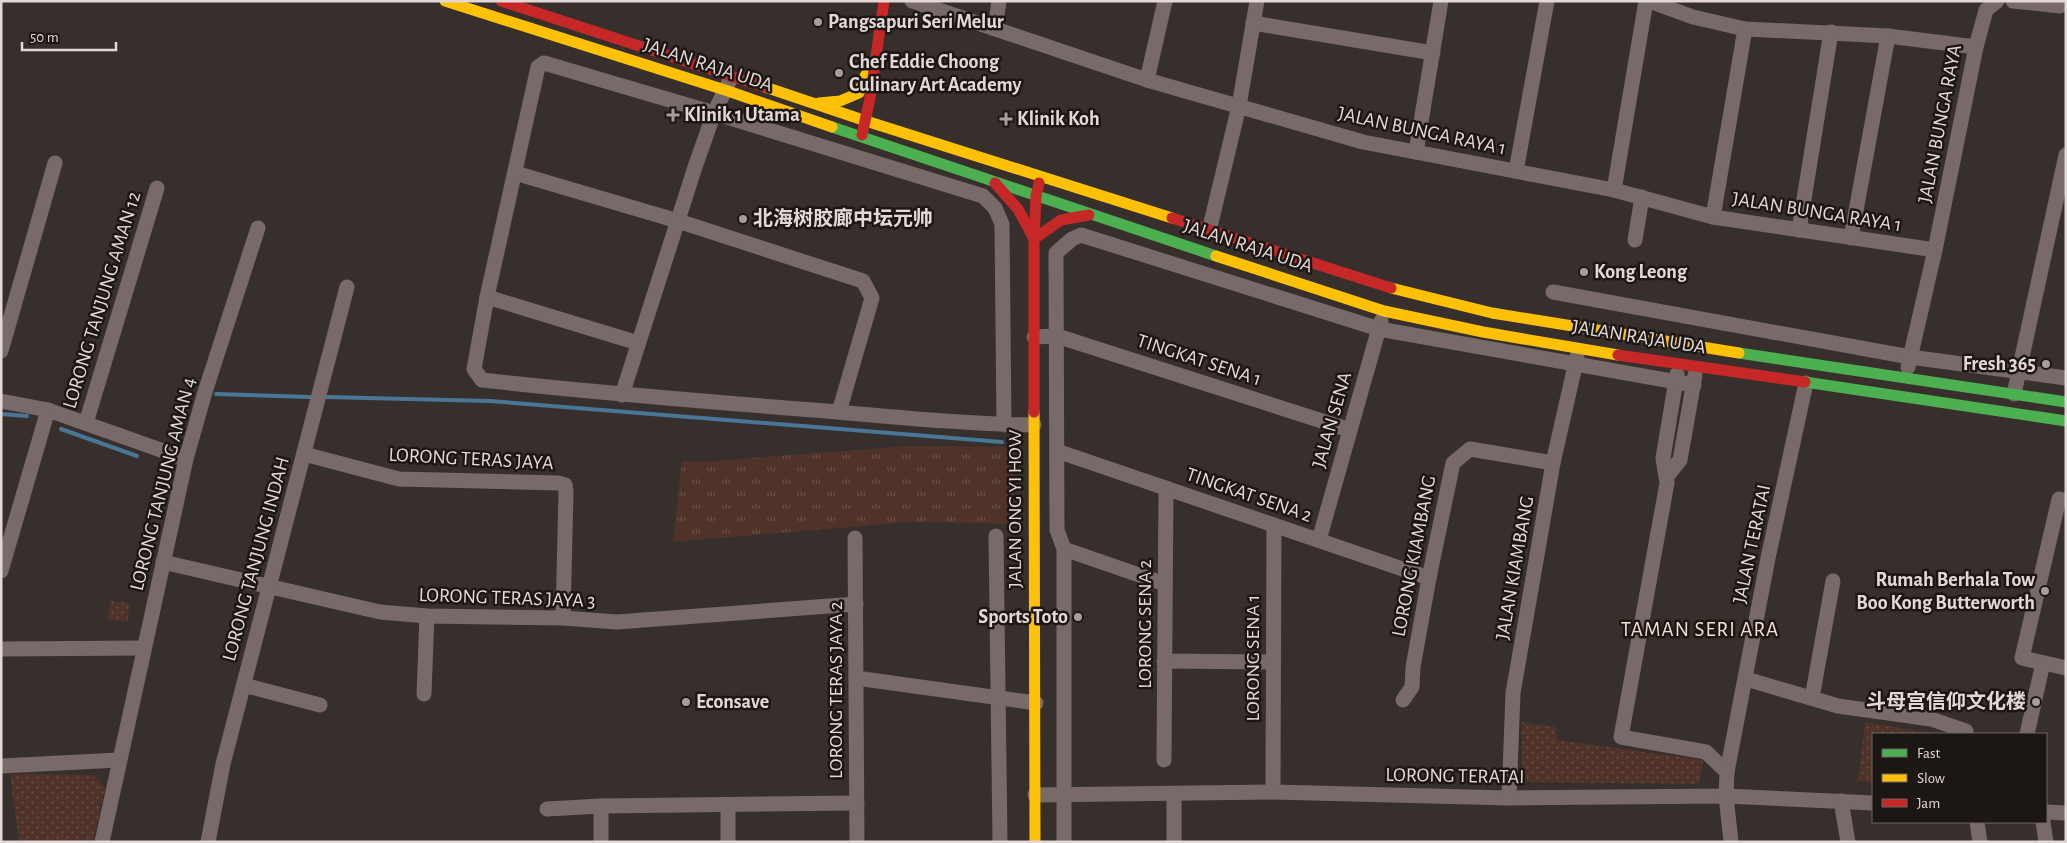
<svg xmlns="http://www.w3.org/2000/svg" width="2067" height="843" viewBox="0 0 2067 843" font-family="'Alegreya Sans','Noto Sans SC',sans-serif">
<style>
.grass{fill:url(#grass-tufts)}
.park{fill:url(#park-dots)}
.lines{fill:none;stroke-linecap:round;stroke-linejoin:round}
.stream{stroke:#497696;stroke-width:4}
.street{stroke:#786a68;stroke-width:15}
.fast{stroke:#4caf50;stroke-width:11}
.slow{stroke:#ffc107;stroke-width:11}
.jam{stroke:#c62828;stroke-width:11}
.poi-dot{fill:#a69e9a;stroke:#1d1714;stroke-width:2}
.labels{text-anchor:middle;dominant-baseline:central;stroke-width:5;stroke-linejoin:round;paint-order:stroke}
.poi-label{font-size:20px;font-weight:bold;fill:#e2d9d6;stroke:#1d1714;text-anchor:start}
.street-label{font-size:20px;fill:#e2d9d6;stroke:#1d1714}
.neighbourhood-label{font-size:21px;letter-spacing:1px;fill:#f2dfd8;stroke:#1d1714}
</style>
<defs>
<pattern id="grass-tufts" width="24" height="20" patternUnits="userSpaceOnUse" patternTransform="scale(1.25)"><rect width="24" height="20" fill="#4f3329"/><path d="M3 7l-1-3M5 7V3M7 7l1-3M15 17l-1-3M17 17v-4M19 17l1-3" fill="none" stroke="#685047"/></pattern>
<pattern id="park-dots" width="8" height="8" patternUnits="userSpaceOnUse" patternTransform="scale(1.25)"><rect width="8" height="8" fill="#4f3329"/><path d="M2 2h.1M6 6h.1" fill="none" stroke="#685047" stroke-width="1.8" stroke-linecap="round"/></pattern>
</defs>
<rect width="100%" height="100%" fill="#372f2c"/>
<polygon class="grass" points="909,446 1014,447 1013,524 909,522 673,542 682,461 701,462"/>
<g class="park">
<polygon points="110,601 129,603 128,622 108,620"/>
<polygon points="1522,722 1556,727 1557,740 1703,760 1699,784 1522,782"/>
<polygon points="1865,722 1934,734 1873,734 1873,782 1858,781"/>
<polygon points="10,774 94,775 105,788 93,842 19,842"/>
</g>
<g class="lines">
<g class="stream">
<polyline points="216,394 310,397"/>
<polyline points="326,397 490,401 1002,442"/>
<polyline points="1,414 27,416"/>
<polyline points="61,429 137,456"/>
</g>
<g class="street">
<polyline points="912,1 1147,80 1363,142 1614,190 1713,217 1935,250"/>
<polyline points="1649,1 1693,17 1745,29 1888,36 1976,47"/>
<polyline points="2013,1 2060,6"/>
<polyline points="1253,23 1433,53"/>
<polyline points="995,29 999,1"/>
<polyline points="1147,80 1165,1"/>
<polyline points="1416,152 1441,1"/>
<polyline points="1516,171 1547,1"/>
<polyline points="515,173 678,221 863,281 872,298 839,412"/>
<polyline points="1614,190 1646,1"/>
<polyline points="1713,217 1745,29"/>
<polyline points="1799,230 1831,32"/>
<polyline points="1209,231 1239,106 1257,1"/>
<polyline points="1851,238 1888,36"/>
<polyline points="1635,240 1642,197"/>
<polyline points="1553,292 1910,357 2066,378"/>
<polyline points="487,297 638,343"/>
<polyline points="1034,337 1057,336 1350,430"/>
<polyline points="1,351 55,163"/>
<polyline points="1908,367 1935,250 1976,47 1986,10 1997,1"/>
<polyline points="1677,374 1663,458 1667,483 1621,737 1706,752 1727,772"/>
<polyline points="2014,394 2066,155"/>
<polyline points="622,395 695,167 714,113 729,82"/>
<polyline points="1,401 48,410 186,459"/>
<polyline points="86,423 157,188"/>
<path d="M1004 425 1002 224 995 208 983 196 714 113 544 63 538 67 487 297 474 369 482 380C597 393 711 402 826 411 895 417 965 424 1034 425"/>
<polyline points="1057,451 1429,578"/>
<polyline points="304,454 399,479 558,483 565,485 566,491 563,618"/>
<polyline points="1668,475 1680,460 1695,375"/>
<polyline points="2066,501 2059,499 2022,658 2066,668"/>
<polyline points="996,536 1000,842"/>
<polyline points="855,538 857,842"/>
<polyline points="1319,540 1381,321"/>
<polyline points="1064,549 1165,584"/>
<polyline points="163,562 380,612 427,616 563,618 617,622 856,604"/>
<polyline points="1,571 48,410"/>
<polyline points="1,649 144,648"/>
<polyline points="1164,661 1273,662"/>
<polyline points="856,678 1036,703"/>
<polyline points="1746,679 1838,706 1931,719 1966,731"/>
<polyline points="244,685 320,705"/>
<polyline points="424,694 427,616"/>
<polyline points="1812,698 1833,581"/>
<polyline points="1403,700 1412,687 1413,667 1429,578 1453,463 1470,449 1553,463"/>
<polyline points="2027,734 2043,663"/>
<polyline points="1164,760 1166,488"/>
<polyline points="1,766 119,760"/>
<polyline points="1273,792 1274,525"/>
<polyline points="1035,795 1273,792 1509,798 1726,796 1873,803"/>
<polyline points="1509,798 1513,693 1553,463 1577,357"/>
<polyline points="1841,801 1848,842"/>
<polyline points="728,805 728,842"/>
<polyline points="601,806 601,842"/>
<polyline points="547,809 601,806 857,803"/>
<polyline points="2046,812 2066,813"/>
<polyline points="1977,822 1980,842"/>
<polyline points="2043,822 2046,842"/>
<polyline points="102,842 186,459 205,392 258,228"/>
<polyline points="208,842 223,764 347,287"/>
<polyline points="1064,842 1064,549 1057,530 1056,253 1072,239 1081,235 1379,329 1694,385"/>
<polyline points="1174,842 1174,794"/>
<polyline points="1731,842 1726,796 1727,772 1768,558 1806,383"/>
</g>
<g class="fast">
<polyline points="832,127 1216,256"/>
<polyline points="1739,353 2066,402"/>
<polyline points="1805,382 2066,421"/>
</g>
<g class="slow">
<polyline points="445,1 725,90 832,127"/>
<polyline points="765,87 866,121 1172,218"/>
<polyline points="819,103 840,101 859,93 865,76 875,61"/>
<polyline points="1216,256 1384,311 1483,332 1618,355"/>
<polyline points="1391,288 1492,313 1739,353"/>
<polyline points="1034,412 1035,842"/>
</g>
<g class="jam">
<polyline points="501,1 765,87"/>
<polyline points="862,135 870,98 884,1"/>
<polyline points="995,183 1018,209 1034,239 1061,220 1089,215"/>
<polyline points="1172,218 1391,288"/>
<polyline points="1618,355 1805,382"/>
<polyline points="1034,412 1034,239 1036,196 1039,183"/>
</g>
</g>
<g class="poi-dot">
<circle cx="818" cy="22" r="5"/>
<circle cx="839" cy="73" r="5"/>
<path d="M670.5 107.5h5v5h5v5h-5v5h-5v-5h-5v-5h5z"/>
<path d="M1003.5 111.5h5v5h5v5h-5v5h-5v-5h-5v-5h5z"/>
<circle cx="743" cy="219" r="5"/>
<circle cx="1584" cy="272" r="5"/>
<circle cx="2046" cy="364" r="5"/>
<circle cx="2045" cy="591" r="5"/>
<circle cx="1078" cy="617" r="5"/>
<circle cx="686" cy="702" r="5"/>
<circle cx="2036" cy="702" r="5"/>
</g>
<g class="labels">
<g class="poi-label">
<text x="828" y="22">Pangsapuri Seri Melur</text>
<text x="849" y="62">Chef Eddie Choong<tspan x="849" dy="23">Culinary Art Academy</tspan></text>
<text x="684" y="115">Klinik 1 Utama</text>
<text x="1017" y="119">Klinik Koh</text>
<text x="753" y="219">北海树胶廊中坛元帅</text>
<text x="1594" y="272">Kong Leong</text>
<text x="2036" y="364" text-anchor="end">Fresh 365</text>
<text x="2035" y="580" text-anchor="end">Rumah Berhala Tow<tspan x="2035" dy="23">Boo Kong Butterworth</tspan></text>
<text x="1068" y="617" text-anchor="end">Sports Toto</text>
<text x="696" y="702">Econsave</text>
<text x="2026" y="702" text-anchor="end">斗母宫信仰文化楼</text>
</g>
<g class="street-label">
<text transform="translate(708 65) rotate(18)">JALAN RAJA UDA</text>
<text transform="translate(1940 124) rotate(-79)">JALAN BUNGA RAYA</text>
<text transform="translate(1422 131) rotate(12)">JALAN BUNGA RAYA 1</text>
<text transform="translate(1817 212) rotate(9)">JALAN BUNGA RAYA 1</text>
<text transform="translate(1248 246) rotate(18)">JALAN RAJA UDA</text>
<text transform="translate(102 300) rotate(-73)">LORONG TANJUNG AMAN 12</text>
<text transform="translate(1639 337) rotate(9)">JALAN RAJA UDA</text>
<text transform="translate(1199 360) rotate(18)">TINGKAT SENA 1</text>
<text transform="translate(1332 420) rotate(-74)">JALAN SENA</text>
<text transform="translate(471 459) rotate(3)">LORONG TERAS JAYA</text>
<text transform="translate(163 484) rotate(-76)">LORONG TANJUNG AMAN 4</text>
<text transform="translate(1249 495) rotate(19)">TINGKAT SENA 2</text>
<text transform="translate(1015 509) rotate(-90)">JALAN ONG YI HOW</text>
<text transform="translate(1752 544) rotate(-78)">JALAN TERATAI</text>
<text transform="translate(1414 556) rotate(-79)">LORONG KIAMBANG</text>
<text transform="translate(256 559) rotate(-75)">LORONG TANJUNG INDAH</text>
<text transform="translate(1515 568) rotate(-80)">JALAN KIAMBANG</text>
<text transform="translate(507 598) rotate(2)">LORONG TERAS JAYA 3</text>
<text transform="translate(1145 624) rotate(-90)">LORONG SENA 2</text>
<text transform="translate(1253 658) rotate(-90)">LORONG SENA 1</text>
<text transform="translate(836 690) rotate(-90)">LORONG TERAS JAYA 2</text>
<text transform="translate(1455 776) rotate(1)">LORONG TERATAI</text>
</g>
<g class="neighbourhood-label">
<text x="1700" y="629">TAMAN SERI ARA</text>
</g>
</g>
<rect width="2067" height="843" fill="none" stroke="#e2d9d6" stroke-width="5"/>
<rect x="1872" y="733" width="175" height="90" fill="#1d1714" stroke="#6c6562"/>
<rect x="1882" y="749" width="25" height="8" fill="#4caf50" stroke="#6c6562"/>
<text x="1917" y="758" font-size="15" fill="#e2d9d6">Fast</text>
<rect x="1882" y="774" width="25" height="8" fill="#ffc107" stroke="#6c6562"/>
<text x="1917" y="783" font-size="15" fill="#e2d9d6">Slow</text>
<rect x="1882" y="799" width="25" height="8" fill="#c62828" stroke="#6c6562"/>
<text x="1917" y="808" font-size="15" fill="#e2d9d6">Jam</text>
<path d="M22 42v8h94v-8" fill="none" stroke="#e2d9d6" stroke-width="2.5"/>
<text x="30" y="42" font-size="15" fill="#e2d9d6" stroke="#1d1714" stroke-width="4" paint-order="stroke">50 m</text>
</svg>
